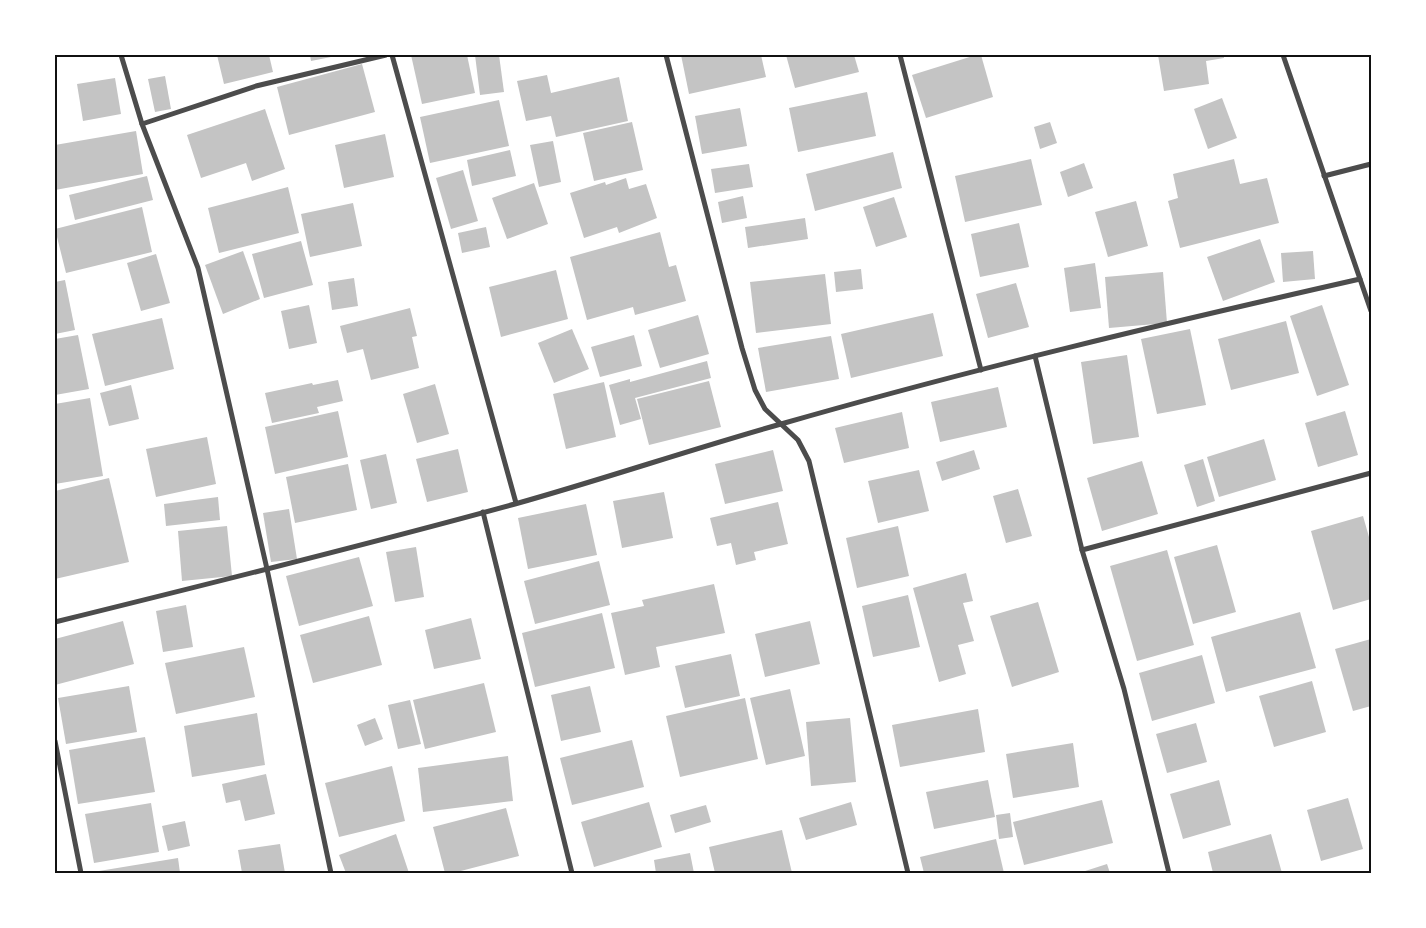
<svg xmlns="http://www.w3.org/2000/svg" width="1426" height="928" viewBox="0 0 1426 928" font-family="'DM Sans',sans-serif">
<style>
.building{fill:#c4c4c4}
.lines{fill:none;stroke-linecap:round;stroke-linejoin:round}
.minor{stroke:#4c4c4c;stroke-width:5}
.neatline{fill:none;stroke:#111;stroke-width:2}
</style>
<rect width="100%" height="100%" fill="#fff"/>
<g class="building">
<polygon points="217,55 269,55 273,72 224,84"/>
<polygon points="310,55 336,55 336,56 311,61"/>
<polygon points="411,55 467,55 475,93 422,104"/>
<polygon points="475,55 499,55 504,92 480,95"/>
<polygon points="681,55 761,55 766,77 689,94"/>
<polygon points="786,55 854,55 859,72 795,88"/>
<polygon points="976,55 981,55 993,97 926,118 912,75"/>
<polygon points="1158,55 1224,55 1224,58 1206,61 1209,84 1164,91"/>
<polygon points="362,64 375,112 289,135 277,87"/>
<polygon points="547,75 551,93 619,77 628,121 556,137 551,116 526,121 517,81"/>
<polygon points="165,76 171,109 155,112 148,79"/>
<polygon points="115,78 121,114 83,121 77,84"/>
<polygon points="867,92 876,136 798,152 789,108"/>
<polygon points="1222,98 1237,138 1208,149 1194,109"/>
<polygon points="499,100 509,146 430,163 420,117"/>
<polygon points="740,108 747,146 702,154 695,116"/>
<polygon points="265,109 285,169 252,181 246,163 201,178 187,135"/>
<polygon points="632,122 643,170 594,181 583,133"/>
<polygon points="1050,122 1057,143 1040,149 1034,127"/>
<polygon points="136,131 143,174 55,190 55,145"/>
<polygon points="385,134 394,177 344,188 335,145"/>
<polygon points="553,141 561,182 539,187 530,145"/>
<polygon points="510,150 516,176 472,186 467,160"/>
<polygon points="893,152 902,188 815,211 806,174"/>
<polygon points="1031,159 1042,205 965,222 955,176"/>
<polygon points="1234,159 1240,184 1267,178 1279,223 1180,248 1168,201 1178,198 1173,174"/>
<polygon points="1084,163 1093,188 1068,197 1060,172"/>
<polygon points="749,164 753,187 715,193 711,169"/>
<polygon points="463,170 478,221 451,229 436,178"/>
<polygon points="147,176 153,200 75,220 69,195"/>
<polygon points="626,178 629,189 646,184 657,218 619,233 617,227 584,238 570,193 605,182 606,185"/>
<polygon points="534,183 548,224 507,239 492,198"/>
<polygon points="288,187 299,233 219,253 208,208"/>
<polygon points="743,196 747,218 722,223 718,202"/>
<polygon points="894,197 907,237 876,247 863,207"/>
<polygon points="1136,201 1148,246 1108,257 1095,212"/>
<polygon points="353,203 362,246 310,257 301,214"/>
<polygon points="142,207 152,252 66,273 55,229"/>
<polygon points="805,218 808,239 748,248 745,227"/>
<polygon points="1019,223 1029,267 980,277 971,234"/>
<polygon points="486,227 490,247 462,253 458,233"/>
<polygon points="660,232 669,267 676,265 686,301 635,315 633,307 587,320 570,257"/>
<polygon points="1260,239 1275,282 1223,301 1207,257"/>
<polygon points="301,241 313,285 264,298 252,254"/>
<polygon points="243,251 260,299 223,314 205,265"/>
<polygon points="1313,251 1315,279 1283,282 1281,253"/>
<polygon points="156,254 170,303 141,311 127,263"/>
<polygon points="1095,263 1101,308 1070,312 1064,268"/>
<polygon points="861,269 863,289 836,292 834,272"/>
<polygon points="556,270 568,319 501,337 489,287"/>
<polygon points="1163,272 1167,323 1109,328 1105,277"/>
<polygon points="825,274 831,324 756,333 750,282"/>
<polygon points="354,278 358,306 332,310 328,282"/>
<polygon points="65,280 75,330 55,334 55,282"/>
<polygon points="1016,283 1029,327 988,338 976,294"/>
<polygon points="309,305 317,343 289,349 281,311"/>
<polygon points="1322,305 1349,385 1317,396 1290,316"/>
<polygon points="410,308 417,336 412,337 419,368 371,380 363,349 347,353 340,326"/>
<polygon points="933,313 943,356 851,378 841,334"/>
<polygon points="698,315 709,354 660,368 648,330"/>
<polygon points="162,318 174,369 105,386 92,334"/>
<polygon points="1286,321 1299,373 1231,390 1218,339"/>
<polygon points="572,329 589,369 554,383 538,343"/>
<polygon points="1190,329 1206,405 1157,414 1141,339"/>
<polygon points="78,335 89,389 55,395 55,339"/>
<polygon points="634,335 642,366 600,377 591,347"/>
<polygon points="831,336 839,379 766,392 758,348"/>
<polygon points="1127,355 1139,437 1093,444 1081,362"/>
<polygon points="707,361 711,378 635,398 641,419 620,425 609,385 630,379 630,382"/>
<polygon points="338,380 343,401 317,407 319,413 272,423 265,393 312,383 313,385"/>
<polygon points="709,381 721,427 649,445 637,399"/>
<polygon points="604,382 616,437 566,449 553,394"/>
<polygon points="435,384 449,434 417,443 403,394"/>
<polygon points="131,385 139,419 109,426 100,393"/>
<polygon points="998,387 1007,427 940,442 931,402"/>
<polygon points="90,398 103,476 55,484 55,404"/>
<polygon points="338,411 348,457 275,474 265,427"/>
<polygon points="1345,411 1358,455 1318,467 1305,423"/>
<polygon points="902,412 909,448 844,463 835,428"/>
<polygon points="207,437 216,484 156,497 146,449"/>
<polygon points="1264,439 1276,480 1219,497 1207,457"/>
<polygon points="458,449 468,492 427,502 416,459"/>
<polygon points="773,450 783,491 725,504 715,464"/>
<polygon points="974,450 980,469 942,481 936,462"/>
<polygon points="386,454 397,503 371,509 360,460"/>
<polygon points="1203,459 1215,501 1197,507 1184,465"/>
<polygon points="1142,461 1158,514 1102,531 1087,478"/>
<polygon points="348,464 357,510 295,523 286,477"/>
<polygon points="919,470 929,511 878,523 868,481"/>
<polygon points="109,478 129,562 55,579 55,491"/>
<polygon points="1018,489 1032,536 1006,543 993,496"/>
<polygon points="664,492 673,538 622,548 613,501"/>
<polygon points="218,497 220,520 166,526 164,504"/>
<polygon points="778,502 788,544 754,552 756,560 736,565 731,543 717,546 710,518"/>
<polygon points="586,504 597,555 528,569 518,518"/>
<polygon points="289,509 297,559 271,562 263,513"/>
<polygon points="1363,516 1371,544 1371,599 1333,610 1311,531"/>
<polygon points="227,526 232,576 182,581 178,531"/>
<polygon points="898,526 909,576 857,588 846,538"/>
<polygon points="1217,545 1236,612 1193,624 1174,557"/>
<polygon points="416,547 424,597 395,602 386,552"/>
<polygon points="1167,550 1194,645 1137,661 1110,566"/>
<polygon points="359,557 373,606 299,626 286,576"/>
<polygon points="599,561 610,605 535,624 524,581"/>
<polygon points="966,573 973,601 963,603 974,641 958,645 966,674 939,682 913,588"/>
<polygon points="714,584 725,633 656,647 660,667 625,675 611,613 644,606 642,600"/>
<polygon points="908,595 920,647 873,657 862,606"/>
<polygon points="1038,602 1059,672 1012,687 990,616"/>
<polygon points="186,605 193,647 163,652 156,611"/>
<polygon points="1300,612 1316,668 1226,692 1211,637"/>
<polygon points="602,613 615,668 535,687 522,633"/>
<polygon points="369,616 382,665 313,683 300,635"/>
<polygon points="471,618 481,659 434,669 425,630"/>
<polygon points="123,621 134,664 55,685 55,639"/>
<polygon points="810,621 820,664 765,677 755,634"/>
<polygon points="1371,639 1371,706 1353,711 1335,649"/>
<polygon points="244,647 255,697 176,714 165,663"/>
<polygon points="731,654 740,696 685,708 675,666"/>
<polygon points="1202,655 1215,703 1152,721 1139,673"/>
<polygon points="1312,681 1326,732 1274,747 1259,696"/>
<polygon points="484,683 496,732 425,749 413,700"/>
<polygon points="129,686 137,732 66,744 58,698"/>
<polygon points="590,686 601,732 561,741 551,695"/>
<polygon points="790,689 805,756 766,765 750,698"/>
<polygon points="745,698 758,759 680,777 666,716"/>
<polygon points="410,700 421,744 398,749 388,705"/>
<polygon points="978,709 985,752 900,767 892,725"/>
<polygon points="257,713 265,765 192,777 184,726"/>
<polygon points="375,718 383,739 365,746 357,725"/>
<polygon points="850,718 856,782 811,786 806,722"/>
<polygon points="1196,723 1207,762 1167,773 1156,734"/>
<polygon points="145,737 155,792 78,804 69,750"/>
<polygon points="632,740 644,787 572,805 560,758"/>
<polygon points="1073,743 1079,787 1013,798 1006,754"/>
<polygon points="508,756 513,801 423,812 418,768"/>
<polygon points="392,766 405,821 339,837 325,783"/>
<polygon points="266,774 275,814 245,821 240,800 226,803 222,784"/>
<polygon points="988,780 995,817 934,829 926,792"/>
<polygon points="1219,780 1231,825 1183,839 1170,794"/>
<polygon points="1348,798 1363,849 1321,861 1307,810"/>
<polygon points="1102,800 1113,843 1024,865 1013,822"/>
<polygon points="649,802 662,847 594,867 581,822"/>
<polygon points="851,802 857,825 806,840 799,818"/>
<polygon points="151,803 159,852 94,863 85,814"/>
<polygon points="706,805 711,822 675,833 670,815"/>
<polygon points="506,808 519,856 453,873 445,873 433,827"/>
<polygon points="1010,813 1013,837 999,839 996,815"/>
<polygon points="185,821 190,846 168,851 162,826"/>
<polygon points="782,830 792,873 715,873 709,847"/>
<polygon points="396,834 409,873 346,873 339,855"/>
<polygon points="1271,834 1282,873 1213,873 1208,852"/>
<polygon points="996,839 1004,873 924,873 920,857"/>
<polygon points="280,844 285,873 242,873 238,850"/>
<polygon points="690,853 694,873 656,873 654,860"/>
<polygon points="178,858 180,873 99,873 99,871"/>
<polygon points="1107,864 1110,873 1079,873"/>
</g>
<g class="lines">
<g class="minor">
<polyline points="121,55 142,124 198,268 267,569 331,873"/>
<polyline points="392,55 516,503"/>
<polyline points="666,55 742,348 755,390 765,409 798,440 809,461 908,873"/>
<polyline points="900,55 981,370"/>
<polyline points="1283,55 1371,311"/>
<polyline points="142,124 256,86 386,55"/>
<polyline points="1324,176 1371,164"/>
<polyline points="1035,356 1082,550 1124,689 1169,873"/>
<polyline points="483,512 572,873"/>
<polyline points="1082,550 1371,473"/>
<path d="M55 622C209 584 362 546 515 504 604 479 692 449 781 424 972 369 1166 323 1360 279"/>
<polyline points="55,741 81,873"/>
</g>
</g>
<rect width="1426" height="928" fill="none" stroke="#ffffff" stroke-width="112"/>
<rect x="56" y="56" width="1314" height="816" class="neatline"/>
</svg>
